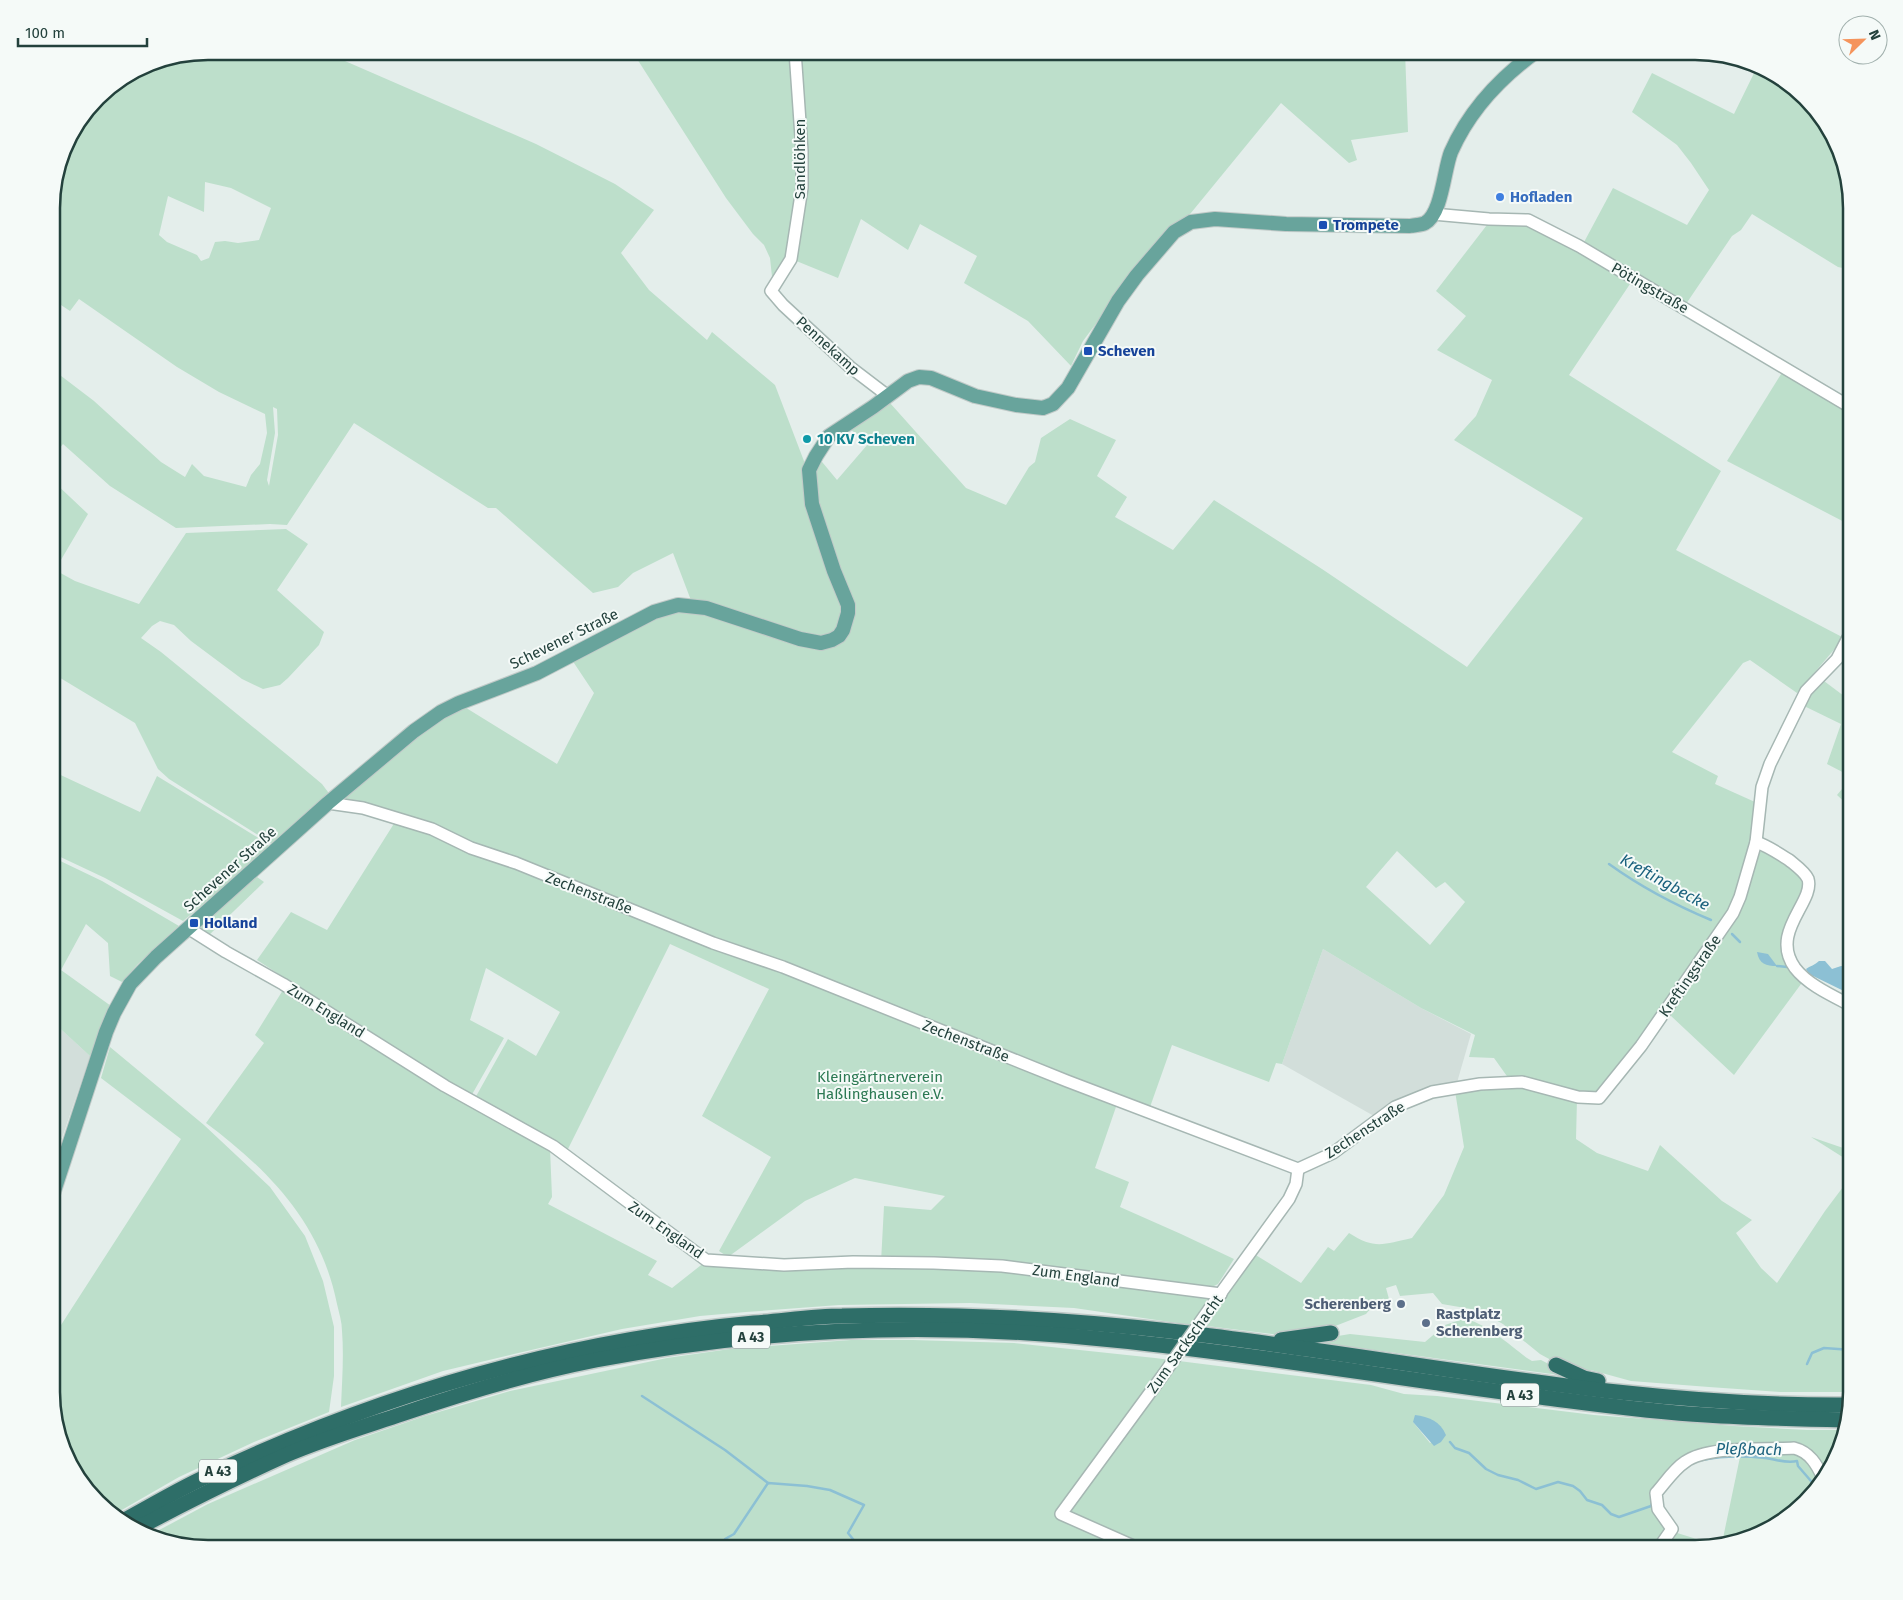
<svg xmlns="http://www.w3.org/2000/svg" width="1903" height="1600" viewBox="0 0 1903 1600" font-family="'Fira Sans',sans-serif">
<style>
.built{fill:#d2deda}
.green{fill:#bddfcb;fill-rule:evenodd}
.water{fill:#8cc0d4}
.lines{fill:none;stroke-linecap:round;stroke-linejoin:round}
.stream{stroke:#8cc0d4;stroke-width:2.5}
.minor-casing{stroke:#a6b7b3;stroke-width:14}
.major-casing{stroke:#c1cac8;stroke-width:16}
.highway-casing{stroke:#c1cac8;stroke-width:18}
.minor{stroke:#fff;stroke-width:11}
.major{stroke:#68a49c;stroke-width:14}
.highway{stroke:#2e6e68;stroke-width:15}
.minor-bridge-casing{stroke:#a6b7b3;stroke-width:14;stroke-linecap:butt}
.minor-bridge{stroke:#fff;stroke-width:11}
.shop-dot{fill:#3f7fe0;stroke:#f5faf8;stroke-width:2}
.transit-dot{fill:#1a4fb4;stroke:#f5faf8;stroke-width:2}
.culture-dot{fill:#0f9aa8;stroke:#f5faf8;stroke-width:2}
.service-dot{fill:#5c6f8a;stroke:#f5faf8;stroke-width:2}
.labels{text-anchor:middle;dominant-baseline:central;stroke-width:4;stroke-linejoin:round;paint-order:stroke}
.shield{fill:#f5faf8;stroke:#627874;stroke-width:1}
.shield-label{font-size:14px;font-weight:bold;fill:#23413c}
.street-label{font-size:15px;fill:#23413c;stroke:#f5faf8}
.shop-label{font-size:15px;font-weight:bold;fill:#366cbe;stroke:#f5faf8;text-anchor:start}
.transit-label{font-size:15px;font-weight:bold;fill:#164399;stroke:#f5faf8;text-anchor:start}
.culture-label{font-size:15px;font-weight:bold;fill:#0d838f;stroke:#f5faf8;text-anchor:start}
.park-label{font-size:15px;fill:#2c7953;stroke:#f5faf8}
.service-label{font-size:15px;font-weight:bold;fill:#4e5e75;stroke:#f5faf8;text-anchor:end}
.water-label{font-size:16px;font-style:italic;fill:#1b627e;stroke:#f5faf8}
.rim{fill:none;stroke:#23413c;stroke-width:2.5}
</style>
<rect width="100%" height="100%" fill="#e4eeeb"/>
<g class="built">
<polygon points="1323,949 1421,1008 1471,1034 1456,1086 1374,1116 1282,1064"/>
<polygon points="52,1021 90,1056 62,1138 52,1132"/>
</g>
<g class="green">
<path d="M208 51H322L536 144 615 184 654 210 621 253 649 290 707 340 712 332 775 385 807 469 846 605 841 628 821 641 692 603 673 553 633 573 618 587 593 593 496 508H488L354 423 287 525 270 524 176 528 110 486 63 444 52 458V369L94 401 161 462 185 477 192 464 204 476 246 487 251 475 260 464 267 433 265 414 219 392 177 367 79 299 70 311 52 299V197L67 139 104 90 148 63ZM205 182 231 188 271 208 259 240 238 243 225 241 215 242 209 258 201 261 197 255 167 242 159 235 168 196 204 212ZM273 407 277 409 278 435 269 486 267 480 275 433Z"/>
<polygon points="632,51 1302,51 1311,60 1383,51 1405,51 1408,132 1351,140 1357,160 1349,163 1281,103 1186,219 1140,265 1083,341 1071,366 1028,321 964,283 977,256 920,224 908,250 861,219 838,278 789,258 773,286 770,258 764,245 753,234 726,198"/>
<polygon points="1758,65 1799,90 1840,148 1852,208 1852,270 1838,267 1752,214 1741,230 1732,236 1686,304 1583,244 1613,188 1687,225 1709,190 1691,163 1677,145 1632,112 1652,73 1734,114"/>
<path d="M1490 221 1532 225 1632 281 1569 375 1721 471 1676 550 1844 638 1797 693 1750 660 1743 663 1672 752 1718 776 1715 784 1755 802 1757 829 1750 839 1731 911 1600 1092 1589 1094 1509 1079 1494 1058 1469 1057 1475 1035 1421 1008 1323 949 1282 1064 1276 1063 1269 1082 1172 1045 1150 1107 1007 1051 1117 1104 1095 1168 1129 1182 1120 1207 1181 1234 1234 1259 1218 1284 1210 1288 1213 1297 1191 1325 1074 1308 970 1303 839 1305 746 1312 700 1316 622 1329 514 1354 443 1371 341 1407C342 1382 344 1356 342 1331 342 1322 339 1313 337 1304 321 1224 270 1171 206 1123L264 1043 255 1035 283 990 550 1148 552 1197 548 1204 657 1261 648 1275 672 1288 705 1262H881L884 1206 931 1210 945 1196 855 1178 805 1201 728 1257 719 1251 771 1157 702 1116 769 989 670 944 566 1153 474 1100 508 1039 536 1056 560 1012 486 968 470 1020 504 1038 470 1098 257 960 291 912 327 930 395 822 449 842 448 831 339 800 409 740 463 706 557 764 594 693 572 660 626 629 680 608 821 645 848 621 815 503 813 471 818 457 837 480 868 444 848 427 890 403 966 488 1006 505 1029 467 1035 462 1041 438 1070 419 1116 440 1097 476 1127 497 1115 517 1173 550 1214 500 1322 569 1467 667 1583 518 1454 440 1476 416 1492 380 1437 350 1466 316 1436 291ZM1397 851 1436 888 1445 882 1465 902 1430 945 1366 887Z"/>
<polygon points="1783,371 1852,411 1852,526 1727,461"/>
<polygon points="52,480 88,514 55,570 75,581 139,604 186,533 286,529 308,544 277,590 324,632 319,645 288,678 280,685 263,689 242,679 191,641 174,625 160,621 152,626 141,638 161,652 291,758 322,784 331,796 274,845 169,779 158,769 135,723 52,673"/>
<polygon points="1820,678 1852,702 1852,809 1837,795 1852,777 1827,764 1841,724 1802,705"/>
<polygon points="52,771 140,812 157,776 257,837 269,846 240,874 183,921 105,878 52,853"/>
<polygon points="1769,851 1801,876 1803,892 1786,945 1804,980 1734,1075 1670,1015 1740,907 1760,852"/>
<polygon points="52,857 102,881 179,926 138,964 122,982 110,976 108,943 86,924 61,970 111,1006 90,1056 52,1021"/>
<polygon points="257,877 264,882 206,938 199,927 248,882"/>
<polygon points="110,1047 204,1125 270,1187 305,1236 323,1281 334,1327 334,1376 329,1412 254,1442 179,1477 113,1515 104,1510 67,1461 52,1402 52,1339 181,1139 101,1078"/>
<path d="M1521 1084 1577 1099 1576 1139 1597 1153 1648 1171 1660 1145 1722 1201 1752 1220 1736 1233 1761 1268 1777 1283 1825 1211 1852 1175V1392H1780L1709 1387 1631 1381 1591 1370 1580 1371 1560 1365 1540 1354 1503 1324 1486 1315 1471 1309 1442 1304 1433 1293 1400 1296 1396 1285 1386 1288 1389 1299 1371 1308 1366 1314 1325 1330 1280 1335 1207 1326 1254 1254 1301 1283 1328 1247 1334 1251 1349 1233C1375 1250 1384 1244 1412 1238L1444 1195 1464 1147 1455 1091Z"/>
<polygon points="52,1132 62,1138 52,1170"/>
<polygon points="1811,1137 1852,1151 1852,1163"/>
<path d="M1463 1319C1482 1320 1511 1346 1527 1358L1532 1361 1541 1360 1574 1377 1308 1341 1350 1334 1425 1342 1445 1325Z"/>
<path d="M851 1340H913L1014 1343 1155 1358 1371 1385 1404 1394 1437 1396 1594 1415 1734 1426 1807 1430H1844L1840 1452 1813 1496 1755 1537 1722 1543 1740 1457 1723 1452 1684 1459 1655 1493 1666 1521 1664 1531 1652 1549H208L148 1536 208 1504 355 1440 425 1416 510 1391 667 1358 730 1349ZM1413 1422 1445 1435 1430 1443Z"/>
<polygon points="1674,1532 1716,1545 1695,1549 1663,1549"/>
</g>
<g class="water">
<path d="M1757 952 1768 954 1777 966C1766 966 1759 964 1757 952Z"/>
<path d="M1819 961H1825L1832 969 1841 966 1852 968V995L1809 974 1806 969C1810 966 1815 965 1819 961Z"/>
<path d="M1415 1415C1429 1417 1440 1421 1446 1435L1441 1442 1434 1446 1413 1422Z"/>
</g>
<g class="lines">
<g class="stream">
<path d="M1609 864C1641 887 1675 905 1711 920"/>
<polyline points="1732,934 1740,942"/>
<polyline points="1777,966 1787,967"/>
<polyline points="1807,1364 1812,1353 1824,1348 1852,1350"/>
<polyline points="642,1396 725,1450 768,1483"/>
<polyline points="1450,1442 1455,1448 1469,1453 1486,1469 1498,1475 1518,1480 1536,1489 1558,1482 1573,1486 1580,1491 1587,1500 1602,1505 1611,1514 1619,1517 1651,1506 1652,1503"/>
<path d="M1702 1460C1722 1456 1745 1456 1765 1458 1776 1459 1786 1464 1797 1461L1798 1466 1817 1488"/>
<polyline points="724,1549 725,1539 734,1534 768,1483 807,1486 830,1490 864,1505 848,1533 861,1549"/>
</g>
<defs>
<g id="minor">
<polyline points="795,51 802,151 802,188 791,259 771,291 783,305 850,367 888,396"/>
<polyline points="1433,214 1489,219 1528,220 1579,246 1852,408"/>
<polyline points="328,803 363,808 432,829 471,848 516,863 713,943 783,967 1067,1081 1298,1169 1333,1153 1395,1107 1432,1092 1480,1084 1522,1082 1578,1097 1599,1098 1641,1046 1733,913 1740,897 1756,842 1762,787 1770,764 1806,691 1837,659 1852,630"/>
<path d="M1756 842C1768 846 1778 853 1789 860 1795 865 1805 872 1808 879 1815 902 1769 932 1795 968 1808 985 1833 996 1852 1006"/>
<polyline points="188,928 226,952 283,984 445,1086 553,1146 706,1260 784,1265 853,1262 934,1263 1002,1266 1221,1294"/>
<polyline points="1210,1308 1289,1199 1296,1184 1298,1169"/>
<polyline points="1140,1549 1061,1514 1163,1375"/>
<path d="M1658 1549 1672 1529 1658 1509 1656 1493C1665 1483 1674 1469 1685 1462 1708 1445 1765 1450 1794 1448 1810 1452 1817 1465 1823 1478"/>
</g>
<path id="major" d="M52 1197 106 1032 114 1013 130 984 156 957 328 803 414 731 441 712 459 703 537 673 654 612 678 605 706 608 800 639 821 643 832 640 839 636 843 630 848 613V605L834 571 812 504 809 470 816 456 829 436 873 407 908 381 919 377 931 378 975 396 1016 405 1043 408 1053 404 1068 388 1118 301 1137 275 1174 232 1191 222 1215 219 1286 224 1410 226C1415 225 1421 225 1425 223 1442 214 1444 169 1451 152 1469 111 1501 77 1537 51"/>
<g id="highway">
<polyline points="1281,1340 1331,1333"/>
<polyline points="1556,1365 1584,1378 1598,1381"/>
<path d="M123 1521C149 1507 174 1492 201 1479 375 1396 562 1341 754 1323 783 1321 813 1316 842 1316 955 1313 1067 1319 1179 1332 1402 1358 1624 1407 1849 1405"/>
<path d="M136 1529C185 1503 235 1478 286 1455 323 1439 363 1427 402 1414 466 1392 530 1373 596 1360 766 1327 941 1322 1113 1340 1256 1354 1397 1379 1540 1397 1595 1404 1650 1412 1706 1415 1752 1418 1799 1419 1846 1420"/>
</g>
</defs>
<use href="#minor" class="minor-casing"/>
<use href="#major" class="major-casing"/>
<use href="#highway" class="highway-casing"/>
<use href="#minor" class="minor"/>
<use href="#major" class="major"/>
<use href="#highway" class="highway"/>
<defs>
<polyline id="minor-bridge" points="1163,1375 1210,1308"/>
</defs>
<use href="#minor-bridge" class="minor-bridge-casing"/>
<use href="#minor-bridge" class="minor-bridge"/>
</g>
<circle class="shop-dot" cx="1500" cy="197" r="5"/>
<g class="transit-dot">
<rect x="1318" y="220" width="10" height="10" rx="2.5"/>
<rect x="1083" y="346" width="10" height="10" rx="2.5"/>
<rect x="189" y="918" width="10" height="10" rx="2.5"/>
</g>
<circle class="culture-dot" cx="807" cy="439" r="5"/>
<g class="service-dot">
<circle cx="1401" cy="1304" r="5"/>
<circle cx="1426" cy="1323" r="5"/>
</g>
<g class="labels">
<g class="shield">
<rect x="732" y="1325.5" width="38" height="23" rx="4"/>
<rect x="1501" y="1383.5" width="38" height="23" rx="4"/>
<rect x="199" y="1459.5" width="38" height="23" rx="4"/>
</g>
<g class="shield-label">
<text x="751" y="1337">A 43</text>
<text x="1520" y="1395">A 43</text>
<text x="218" y="1471">A 43</text>
</g>
<g class="street-label">
<text transform="translate(800 159) rotate(-90)">Sandlöhken</text>
<text transform="translate(1650 288) rotate(30)">Pötingstraße</text>
<text transform="translate(828 346) rotate(42)">Pennekamp</text>
<text transform="translate(564 639) rotate(-26)">Schevener Straße</text>
<text transform="translate(230 869) rotate(-42)">Schevener Straße</text>
<text transform="translate(589 893) rotate(21)">Zechenstraße</text>
<text transform="translate(1690 976) rotate(-55)">Kreftingstraße</text>
<text transform="translate(326 1011) rotate(32)">Zum England</text>
<text transform="translate(966 1041) rotate(21)">Zechenstraße</text>
<text transform="translate(1365 1130) rotate(-33)">Zechenstraße</text>
<text transform="translate(666 1230) rotate(35)">Zum England</text>
<text transform="translate(1076 1276) rotate(8)">Zum England</text>
<text transform="translate(1185 1344) rotate(-54)">Zum Sackschacht</text>
</g>
<g class="shop-label">
<text x="1510" y="197">Hofladen</text>
</g>
<g class="transit-label">
<text x="1333" y="225">Trompete</text>
<text x="1098" y="351">Scheven</text>
<text x="204" y="923">Holland</text>
</g>
<g class="culture-label">
<text x="817" y="439">10 KV Scheven</text>
</g>
<g class="park-label">
<text x="880" y="1077">Kleingärtnerverein<tspan x="880" dy="17">Haßlinghausen e.V.</tspan></text>
</g>
<g class="service-label">
<text x="1391" y="1304">Scherenberg</text>
<text x="1436" y="1314" text-anchor="start">Rastplatz<tspan x="1436" dy="17">Scherenberg</tspan></text>
</g>
<g class="water-label">
<text transform="translate(1665 882) rotate(29)">Kreftingbecke</text>
<text transform="translate(1749 1449) rotate(1)">Pleßbach</text>
</g>
</g>
<path d="M0 0H1903V1600H0ZM208 60H1695A148 148 0 0 1 1843 208V1392A148 148 0 0 1 1695 1540H208A148 148 0 0 1 60 1392V208A148 148 0 0 1 208 60Z" fill="#f5faf8" fill-rule="evenodd"/>
<path class="rim" d="M208 60H1695A148 148 0 0 1 1843 208V1392A148 148 0 0 1 1695 1540H208A148 148 0 0 1 60 1392V208A148 148 0 0 1 208 60Z"/>
<g transform="translate(1863 40) rotate(67)"><circle r="24" fill="#f5faf8" stroke="#a1b0ad"/>
<path d="M0-4L9 19L0 12L-9 19Z" fill="#f5945c"/>
<text y="-8" font-size="14" font-weight="bold" text-anchor="middle" fill="#23413c">N</text>
</g>
<path d="M18 38v8h129v-8" fill="none" stroke="#23413c" stroke-width="2.5"/>
<text x="25" y="38" font-size="15" fill="#23413c" stroke="#f5faf8" stroke-width="4" paint-order="stroke">100 m</text>
</svg>
